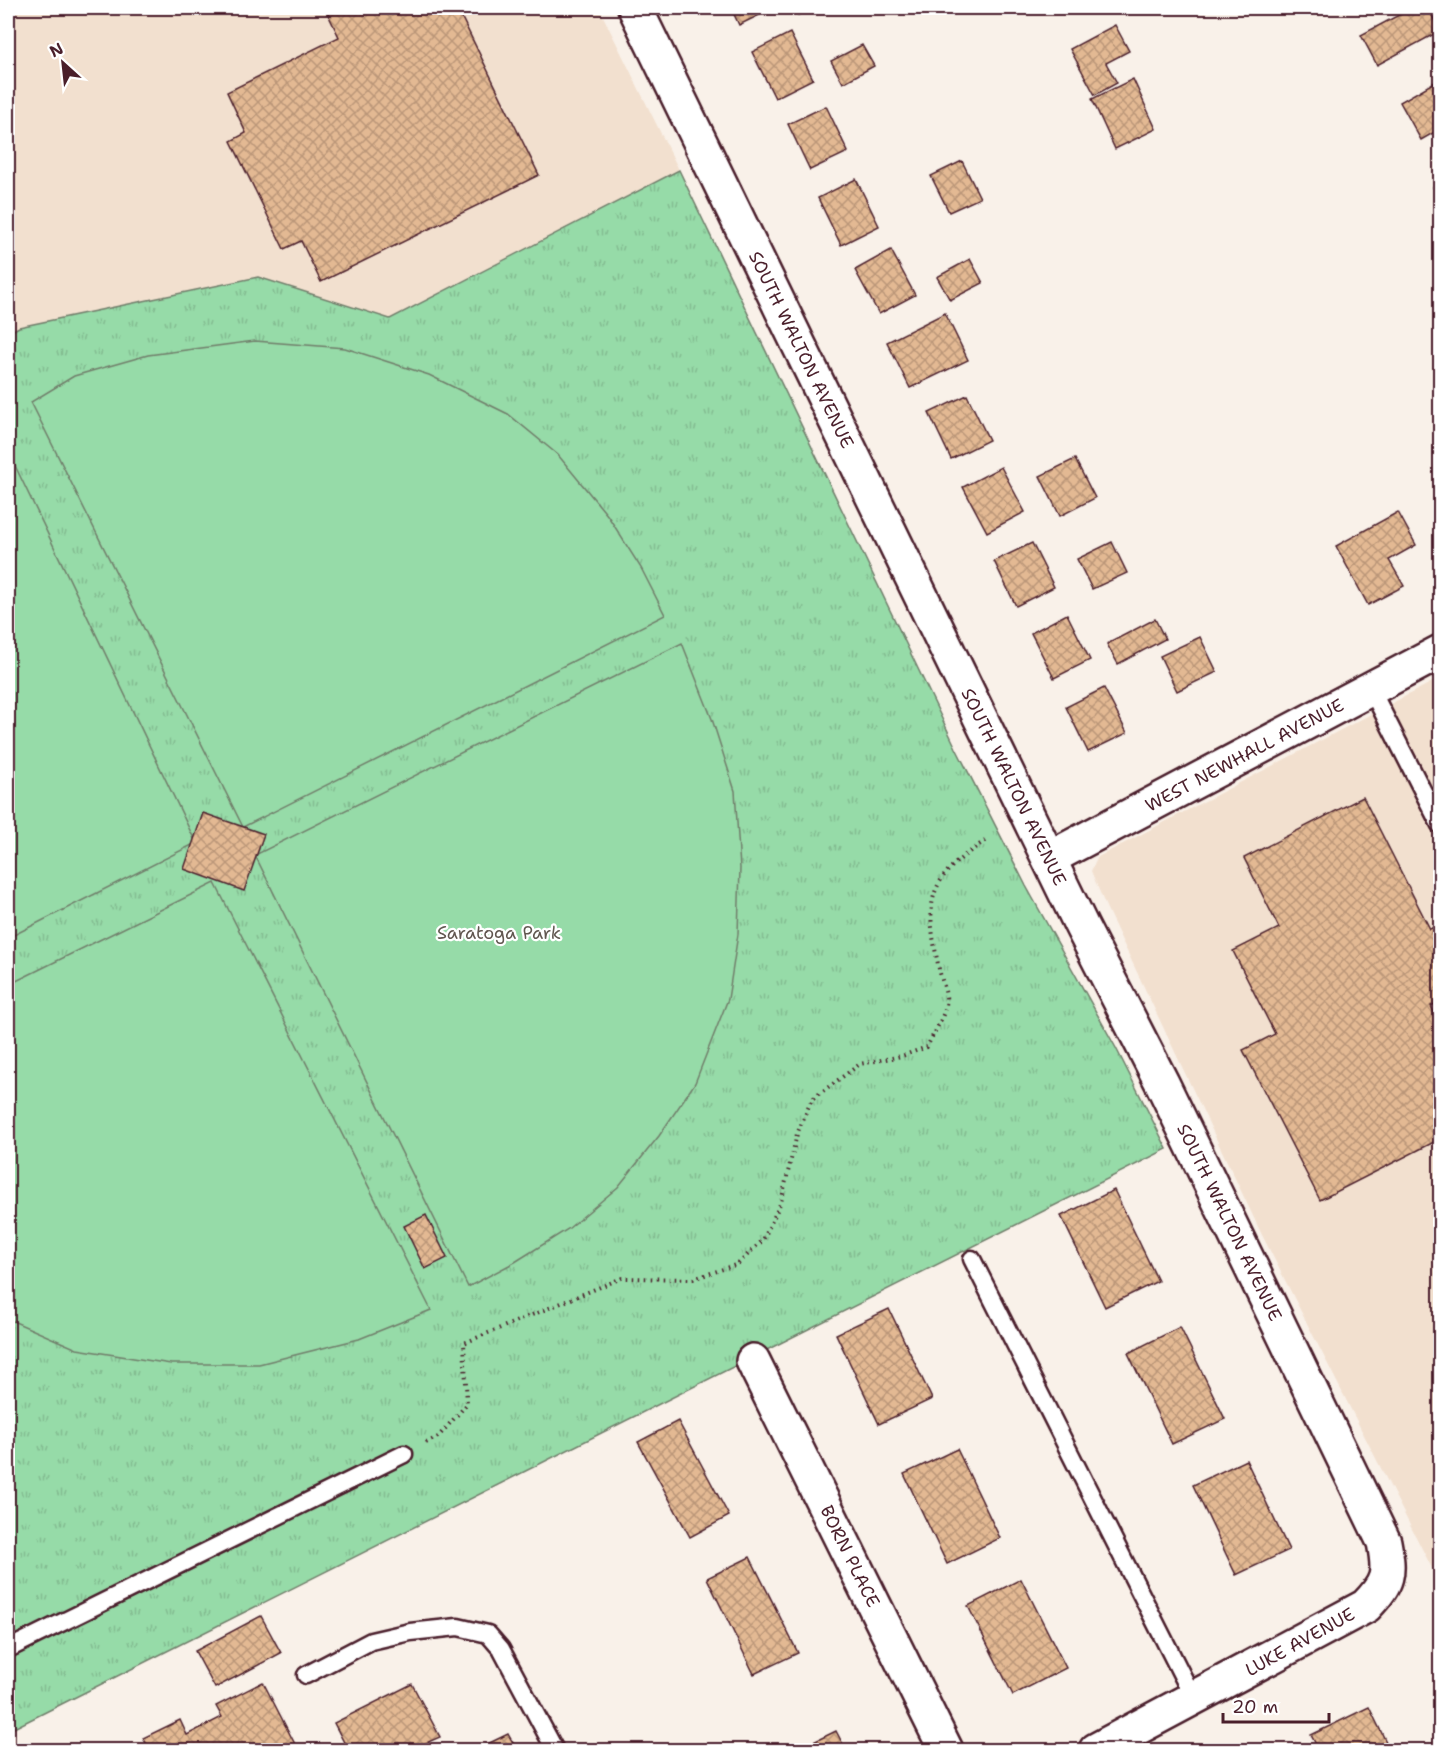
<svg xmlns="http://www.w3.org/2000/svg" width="1448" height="1758" viewBox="0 0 1448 1758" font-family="'Shantell Sans',sans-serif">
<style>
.built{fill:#f2e0cf}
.park{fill:url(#park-tufts);stroke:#707d6a;stroke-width:1.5}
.pitch{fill:#96dba8;stroke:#707d6a;stroke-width:1.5}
.building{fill:url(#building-cross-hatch);stroke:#4a1f2b;stroke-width:1.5}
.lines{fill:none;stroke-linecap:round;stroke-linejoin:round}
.service-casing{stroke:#4a1f2b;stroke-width:21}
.minor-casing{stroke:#4a1f2b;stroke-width:38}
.path{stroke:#4a1f2b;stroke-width:4;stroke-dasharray:1.5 4.5;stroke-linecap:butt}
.service{stroke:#fff;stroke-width:16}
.minor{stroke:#fff;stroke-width:33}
.labels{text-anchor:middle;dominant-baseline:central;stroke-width:4.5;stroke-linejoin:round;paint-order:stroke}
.street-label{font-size:18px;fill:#4a1f2b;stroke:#fff}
.park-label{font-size:18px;fill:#615750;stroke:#fff}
</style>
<defs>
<pattern id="park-tufts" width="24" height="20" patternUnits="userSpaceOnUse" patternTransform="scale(1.5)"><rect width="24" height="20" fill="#96dba8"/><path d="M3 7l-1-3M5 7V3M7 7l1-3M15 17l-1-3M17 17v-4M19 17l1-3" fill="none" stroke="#83bc91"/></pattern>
<pattern id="building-cross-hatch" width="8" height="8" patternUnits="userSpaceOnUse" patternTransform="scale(1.5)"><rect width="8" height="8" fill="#e3b993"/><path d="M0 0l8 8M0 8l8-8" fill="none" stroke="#ba9678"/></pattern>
</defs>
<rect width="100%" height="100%" fill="#f9f1e9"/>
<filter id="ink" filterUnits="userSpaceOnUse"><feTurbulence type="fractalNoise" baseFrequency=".0167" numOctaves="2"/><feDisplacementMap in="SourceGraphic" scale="12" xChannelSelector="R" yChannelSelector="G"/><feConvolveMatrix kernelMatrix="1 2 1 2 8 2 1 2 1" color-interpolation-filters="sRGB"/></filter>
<g filter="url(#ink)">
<g class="built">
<polygon points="8,8 599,8 679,170 390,319 258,277 19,327 8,333"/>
<polygon points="1440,678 1440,1584 1262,1235 1106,907 1091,871 1098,857"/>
</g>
<polygon class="park" points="679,170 956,748 1026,886 1116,1048 1167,1149 8,1731 8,333 19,327 258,277 390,319"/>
<g class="pitch">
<polygon points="255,341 345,348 429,375 508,414 558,455 608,516 641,568 665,615 243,827 31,402 74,376 148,355"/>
<polygon points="8,451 196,843 8,938"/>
<polygon points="682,643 712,719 735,791 740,868 738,934 728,999 695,1083 659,1136 618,1187 568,1229 515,1262 468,1287 255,855"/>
<polygon points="215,883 431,1310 359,1339 259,1364 171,1364 77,1349 8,1319 8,985"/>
</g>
<g class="building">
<polygon points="325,8 457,8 539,175 321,282 301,241 284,249 231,141 246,133 227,92 339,37"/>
<polygon points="731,8 774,8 739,25"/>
<polygon points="794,8 814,8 798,15"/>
<polygon points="1412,8 1428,8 1440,31 1377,65 1361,35"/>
<polygon points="1115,25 1129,51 1106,63 1117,83 1095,95 1070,49"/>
<polygon points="790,33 813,79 775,98 752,52"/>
<polygon points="862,45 874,66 843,83 831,61"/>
<polygon points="1133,79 1156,129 1115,149 1092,99"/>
<polygon points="1440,79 1440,129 1421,140 1400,102"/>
<polygon points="826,106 848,152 810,170 788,124"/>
<polygon points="962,161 980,198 949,212 931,176"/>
<polygon points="856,179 879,226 841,245 818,198"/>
<polygon points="1440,183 1440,201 1433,187"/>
<polygon points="891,250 915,295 879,314 855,270"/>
<polygon points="970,259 983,283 950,300 937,277"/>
<polygon points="945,313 968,360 910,388 887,342"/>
<polygon points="967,395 989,440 951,459 929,413"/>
<polygon points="1075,459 1095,498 1060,516 1040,476"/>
<polygon points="1001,467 1025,512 987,532 963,487"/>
<polygon points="1398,512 1416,545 1389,560 1404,586 1368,605 1336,546"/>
<polygon points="1112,542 1127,573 1092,589 1077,559"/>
<polygon points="1032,543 1054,587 1016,606 994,561"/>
<polygon points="1067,614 1090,660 1054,678 1031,633"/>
<polygon points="1155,619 1165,639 1118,664 1107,644"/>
<polygon points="1200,637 1217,672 1177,691 1160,656"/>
<polygon points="1104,688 1127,733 1088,752 1066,707"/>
<polygon points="1363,797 1430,929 1440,924 1440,1001 1431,1006 1440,1025 1440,1139 1320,1200 1243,1050 1275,1034 1233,951 1279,928 1244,858"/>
<polygon points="203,813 264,834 244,891 184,869"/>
<polygon points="1114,1190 1158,1281 1105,1307 1061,1216"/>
<polygon points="426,1215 447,1258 425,1269 404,1226"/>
<polygon points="889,1309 932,1399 879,1424 836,1334"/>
<polygon points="1180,1327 1225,1419 1172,1444 1128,1353"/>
<polygon points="678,1421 729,1516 690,1537 638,1442"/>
<polygon points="957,1449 1000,1538 947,1564 904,1474"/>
<polygon points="1246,1460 1289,1550 1236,1575 1193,1485"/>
<polygon points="750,1557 798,1653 754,1674 707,1578"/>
<polygon points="1021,1579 1066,1668 1013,1695 968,1606"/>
<polygon points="261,1616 281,1653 215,1688 195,1651"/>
<polygon points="263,1682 298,1750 150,1750 143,1738 180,1720 187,1735 222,1717 216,1706"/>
<polygon points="412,1684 440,1737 410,1750 348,1750 334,1723"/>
<polygon points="1369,1707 1390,1750 1319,1750 1311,1735"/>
<polygon points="836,1731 846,1750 797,1750"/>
<polygon points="508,1734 517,1750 475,1750"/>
</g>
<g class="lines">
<defs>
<g id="service">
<polyline points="1371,689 1440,825"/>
<polyline points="972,1259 1194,1699"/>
<polyline points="8,1649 404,1454"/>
<polyline points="306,1675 371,1641 410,1632 458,1627 488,1634 501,1649 555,1750"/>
</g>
<g id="minor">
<path id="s1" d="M635 8 1082 927 1162 1083 1384 1542C1390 1574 1389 1582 1366 1606L1096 1750"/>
<path id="s2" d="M1050 858 1440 652"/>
<path id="s3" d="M753 1361 946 1750"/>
</g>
</defs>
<use href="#service" class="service-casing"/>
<use href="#minor" class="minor-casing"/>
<path class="path" d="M426 1443 438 1437 467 1404 464 1343 622 1278 693 1279 738 1264 763 1240 781 1202 797 1134 812 1099 860 1064 902 1056 927 1047C933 1034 943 1019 946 1005 948 995 941 979 939 969 925 902 925 880 985 841"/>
<use href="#service" class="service"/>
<use href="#minor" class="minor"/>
</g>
</g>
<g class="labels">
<g class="street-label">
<text stroke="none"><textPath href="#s1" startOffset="380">SOUTH WALTON AVENUE</textPath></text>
<text stroke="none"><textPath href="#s2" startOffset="220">WEST NEWHALL AVENUE</textPath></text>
<text stroke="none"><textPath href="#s1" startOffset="866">SOUTH WALTON AVENUE</textPath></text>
<text stroke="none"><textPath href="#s1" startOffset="1352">SOUTH WALTON AVENUE</textPath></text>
<text stroke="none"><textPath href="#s3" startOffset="218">BORN PLACE</textPath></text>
<text transform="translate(1300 1642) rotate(-29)">LUKE AVENUE</text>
</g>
<g class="park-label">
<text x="499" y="933">Saratoga Park</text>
</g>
</g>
<rect width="1448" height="1758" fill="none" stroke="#fff" stroke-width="30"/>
<rect x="15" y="15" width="1418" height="1728" fill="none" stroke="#4a1f2b" stroke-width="2" filter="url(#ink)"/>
<g transform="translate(63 63) rotate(333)" stroke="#ffffff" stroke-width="4.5" paint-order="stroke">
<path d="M0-4.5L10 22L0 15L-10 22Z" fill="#4a1f2b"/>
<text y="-9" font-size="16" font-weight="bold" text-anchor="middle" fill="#4a1f2b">N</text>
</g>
<path d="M1223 1713v9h106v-9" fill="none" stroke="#4a1f2b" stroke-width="3"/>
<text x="1232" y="1713" font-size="18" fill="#4a1f2b" stroke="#ffffff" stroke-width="4.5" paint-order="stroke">20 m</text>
</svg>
